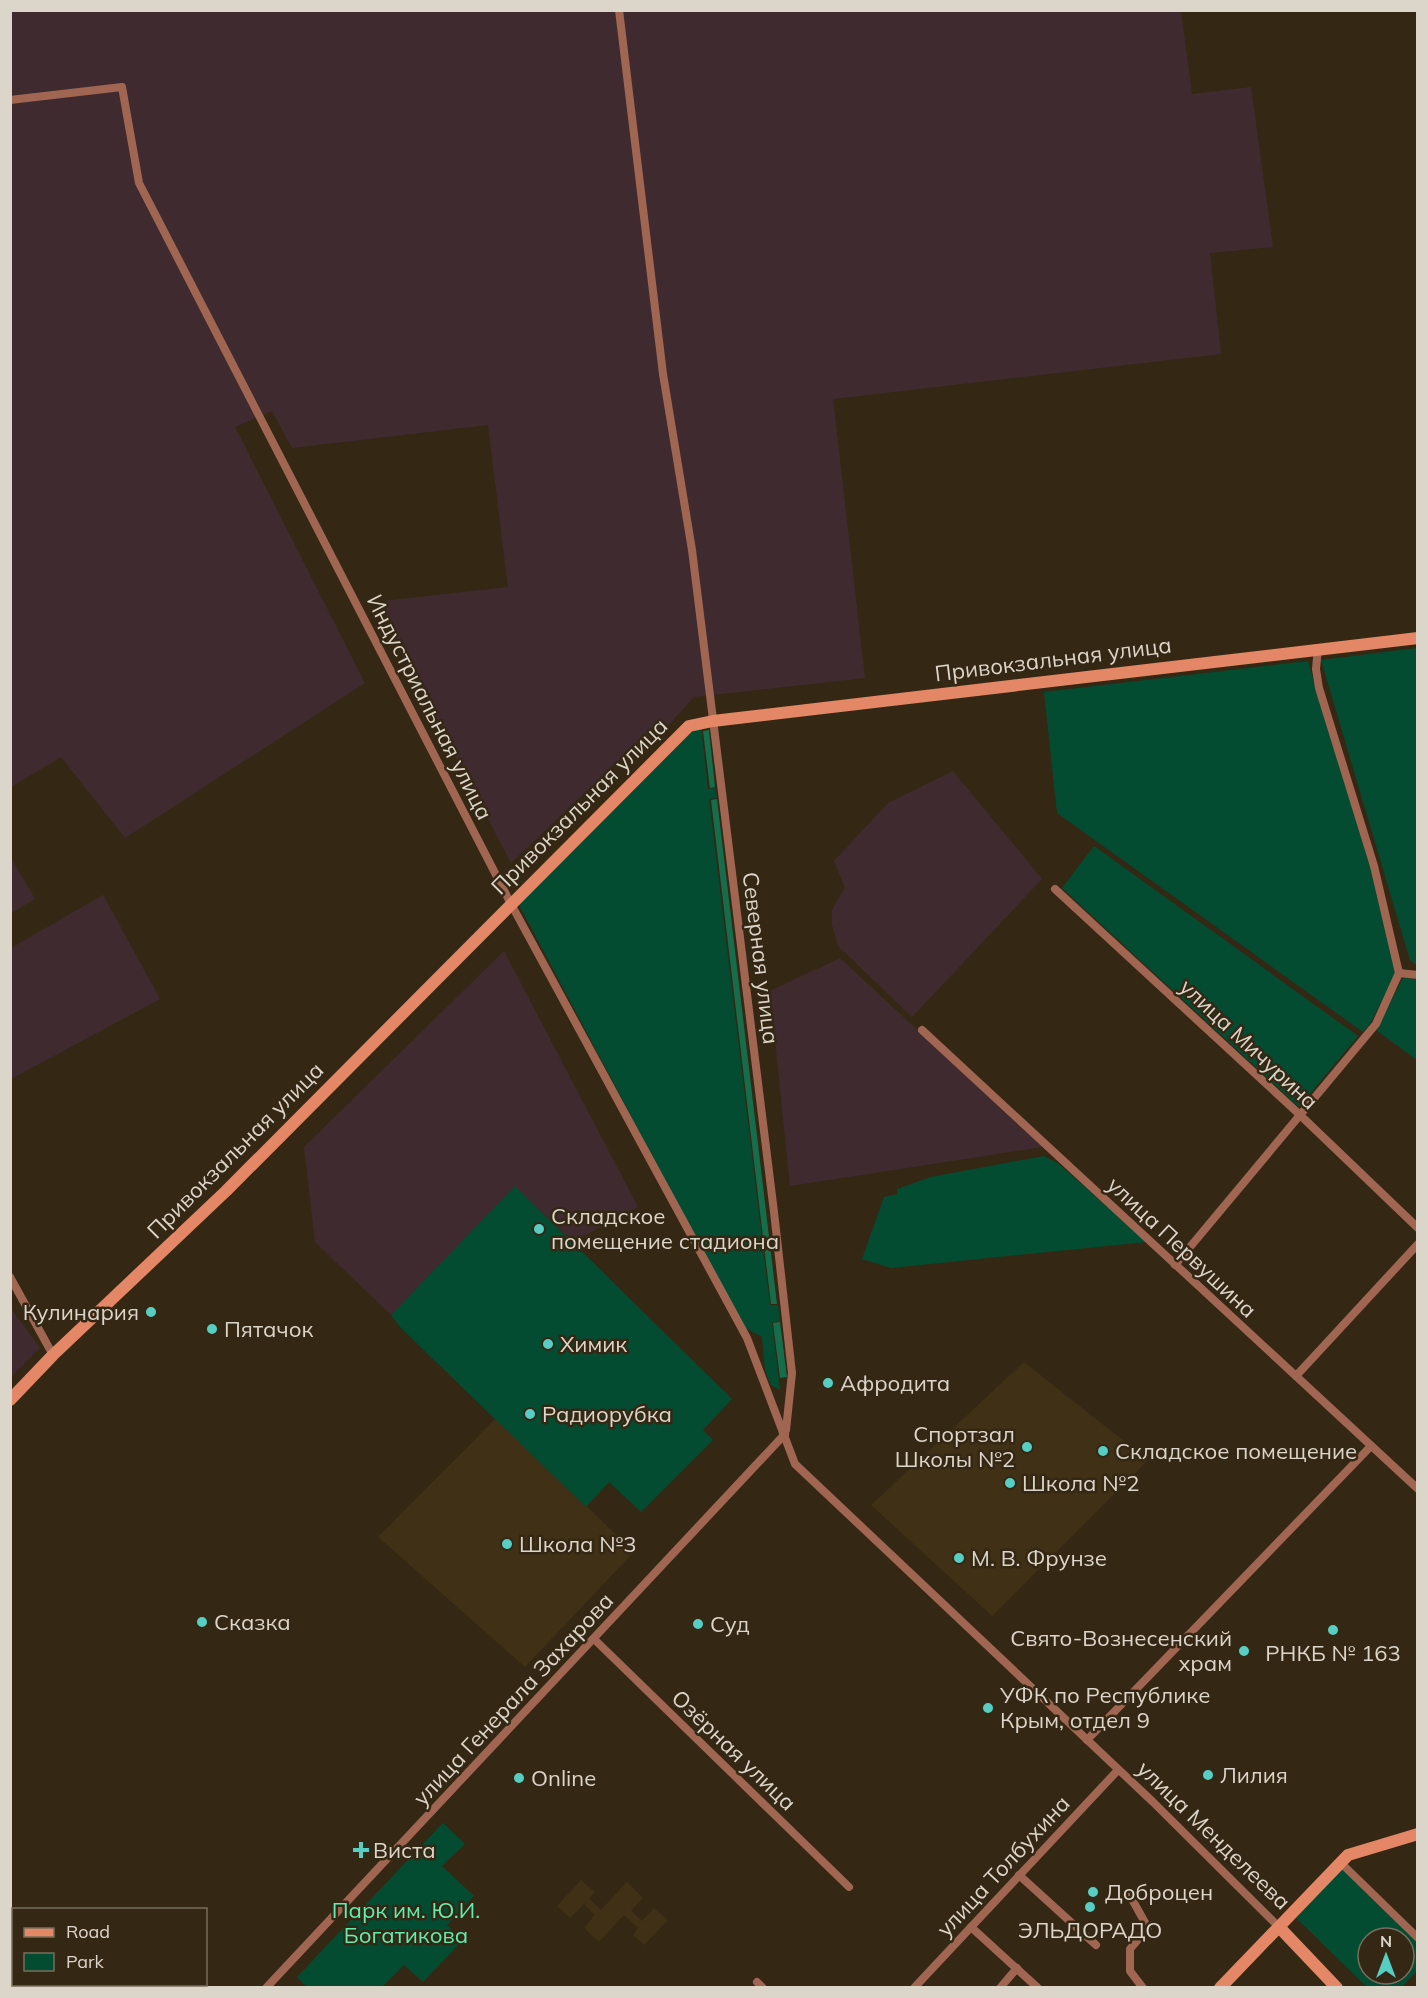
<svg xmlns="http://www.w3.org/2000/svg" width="1428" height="1998" viewBox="0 0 1428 1998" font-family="Mulish,sans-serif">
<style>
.built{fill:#3f3016}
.industrial{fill:#3f2b2f}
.green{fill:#034c32;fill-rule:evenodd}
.forest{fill:#166d4b}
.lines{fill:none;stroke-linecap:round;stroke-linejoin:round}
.minor{stroke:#a06652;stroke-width:8}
.secondary{stroke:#e48766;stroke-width:12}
.poi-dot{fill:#56cec4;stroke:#342814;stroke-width:2}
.labels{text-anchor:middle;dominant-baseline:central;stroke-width:5;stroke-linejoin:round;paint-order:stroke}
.street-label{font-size:22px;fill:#dcd5c9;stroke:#342814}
.poi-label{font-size:22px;fill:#dcd5c9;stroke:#342814;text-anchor:start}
.park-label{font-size:22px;fill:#60edb0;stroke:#342814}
</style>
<rect width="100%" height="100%" fill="#342814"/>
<g class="built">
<polygon points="1024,1362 1148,1460 992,1616 871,1505"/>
<polygon points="496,1418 634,1552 525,1667 378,1537"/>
<polygon points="581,1880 595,1892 589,1898 601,1910 627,1882 643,1898 631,1911 642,1921 654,1908 668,1920 644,1945 633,1935 638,1928 624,1915 599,1942 584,1928 595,1915 584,1904 570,1918 557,1906"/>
</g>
<g class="industrial">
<polygon points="10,11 1181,11 1192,94 1251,87 1273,247 1210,253 1221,354 833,399 865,678 694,697 644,752 637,743 511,863 374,602 508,587 488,425 292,448 272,411 235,427 365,683 125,838 61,757 11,787"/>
<polygon points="953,771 1042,879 912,1017 838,946 832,925 832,910 845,887 834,861 888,803"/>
<polygon points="10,856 35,899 11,913 10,913"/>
<polygon points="103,895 160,999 11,1079 11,948"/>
<polygon points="504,951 638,1207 573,1242 515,1187 391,1315 315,1242 304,1147"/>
<polygon points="840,958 1043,1147 790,1186 770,991"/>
<polygon points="10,1307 40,1348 11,1377 10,1377"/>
</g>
<g class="green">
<polygon points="1417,648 1418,648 1417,966 1410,960 1321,660"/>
<polygon points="1308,661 1371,869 1396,973 1371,1022 1363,1032 1057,813 1044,692"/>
<polygon points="701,727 708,789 715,788 717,798 709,799 770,1305 778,1305 780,1321 772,1323 780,1390 771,1385 765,1370 762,1337 745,1328 732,1306 519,905 689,731"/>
<polygon points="1094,846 1358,1036 1299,1107 1062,888"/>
<polygon points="1403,978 1417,979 1417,1060 1376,1030"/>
<polygon points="1044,1156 1059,1164 1147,1242 891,1268 862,1259 884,1197 897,1194 897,1189 931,1177"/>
<polygon points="515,1186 732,1399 703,1430 713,1440 641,1512 609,1482 586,1507 401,1328 391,1315"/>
<polygon points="443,1823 465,1844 442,1866 474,1896 447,1925 463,1940 423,1982 404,1965 382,1987 307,1987 297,1977"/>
<path d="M1341 1863 1417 1938V1971L1402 1987H1367L1292 1914ZM1368 1938H1404V1974H1368Z"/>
</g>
<g class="forest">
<polygon points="709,730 715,787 710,788 703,731"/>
<polygon points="717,799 777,1304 771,1304 711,800"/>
<polygon points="780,1322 787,1377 780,1378 773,1323"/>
</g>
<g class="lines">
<g class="minor">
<polyline points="619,10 663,374 692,550 774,1212 792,1373 786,1430"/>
<polyline points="10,100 122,87 139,183 511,904 747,1338 795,1464 1153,1802 1279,1927"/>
<polyline points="1055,889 1299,1114 1418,1228"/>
<polyline points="1399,973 1418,975"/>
<polyline points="922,1030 1418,1489"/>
<polyline points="1175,1265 1376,1024 1399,973 1374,866 1319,688 1316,669 1318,648"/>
<polyline points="10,1277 53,1355"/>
<polyline points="1296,1376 1418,1244"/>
<polyline points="594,1639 849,1887"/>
<polyline points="1087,1740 1371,1446"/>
<polyline points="1341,1863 1418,1938"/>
<polyline points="1019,1875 1096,1945"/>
<polyline points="1128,1892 1148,1928 1130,1949 1130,1971 1143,1988"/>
<polyline points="971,1927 1038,1988"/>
<polyline points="757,1982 763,1988"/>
<polyline points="266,1988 785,1434"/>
<polyline points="914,1988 1118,1770"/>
<polyline points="1000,1988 1017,1968"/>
</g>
<g class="secondary">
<polyline points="10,1400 53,1355 226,1191 689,726 713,721 1418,638"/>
<polyline points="1279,1927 1337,1988"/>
<polyline points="1220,1988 1348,1855 1418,1834"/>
</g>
</g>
<g class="poi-dot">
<circle cx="539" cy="1229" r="6"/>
<circle cx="151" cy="1312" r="6"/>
<circle cx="212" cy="1329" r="6"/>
<circle cx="548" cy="1344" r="6"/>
<circle cx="828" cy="1383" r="6"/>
<circle cx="530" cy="1414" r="6"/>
<circle cx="1027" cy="1447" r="6"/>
<circle cx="1103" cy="1451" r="6"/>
<circle cx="1010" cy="1483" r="6"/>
<circle cx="507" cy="1544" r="6"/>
<circle cx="959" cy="1558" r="6"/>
<circle cx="202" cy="1622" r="6"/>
<circle cx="698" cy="1624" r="6"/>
<circle cx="1333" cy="1630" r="6"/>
<circle cx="1244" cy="1651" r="6"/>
<circle cx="988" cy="1708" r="6"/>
<circle cx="1208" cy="1775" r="6"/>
<circle cx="519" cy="1778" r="6"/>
<path d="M358 1841h6v6h6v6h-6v6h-6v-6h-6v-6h6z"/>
<circle cx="1093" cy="1892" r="6"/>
<circle cx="1090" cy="1907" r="6"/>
</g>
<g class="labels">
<g class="street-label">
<text transform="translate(1053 659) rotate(-7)">Привокзальная улица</text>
<text transform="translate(430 707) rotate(63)">Индустриальная улица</text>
<text transform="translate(579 806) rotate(-45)">Привокзальная улица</text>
<text transform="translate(761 958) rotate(83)">Северная улица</text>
<text transform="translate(1249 1044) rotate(43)">улица Мичурина</text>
<text transform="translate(235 1150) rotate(-45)">Привокзальная улица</text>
<text transform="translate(1182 1247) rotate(43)">улица Первушина</text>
<text transform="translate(513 1699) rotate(-47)">улица Генерала Захарова</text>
<text transform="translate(734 1750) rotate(44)">Озёрная улица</text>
<text transform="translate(1214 1835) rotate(44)">улица Менделеева</text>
<text transform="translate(1003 1866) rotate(-47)">улица Толбухина</text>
</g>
<g class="poi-label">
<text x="551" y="1216">Складское<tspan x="551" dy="25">помещение стадиона</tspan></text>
<text x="139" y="1312" text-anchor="end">Кулинария</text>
<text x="224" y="1329">Пятачок</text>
<text x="560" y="1344">Химик</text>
<text x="840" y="1383">Афродита</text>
<text x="542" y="1414">Радиорубка</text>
<text x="1015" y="1434" text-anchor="end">Спортзал<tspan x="1015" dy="25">Школы №2</tspan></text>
<text x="1115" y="1451">Складское помещение</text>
<text x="1022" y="1483">Школа №2</text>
<text x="519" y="1544">Школа №3</text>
<text x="971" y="1558">М. В. Фрунзе</text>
<text x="214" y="1622">Сказка</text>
<text x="710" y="1624">Суд</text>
<text x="1232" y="1638" text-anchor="end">Свято-Вознесенский<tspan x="1232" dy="25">храм</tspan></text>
<text x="1333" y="1653" text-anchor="middle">РНКБ № 163</text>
<text x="1000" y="1695">УФК по Республике<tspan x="1000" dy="25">Крым, отдел 9</tspan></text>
<text x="1220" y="1775">Лилия</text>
<text x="531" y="1778">Online</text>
<text x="373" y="1850">Виста</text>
<text x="1105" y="1892">Доброцен</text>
<text x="1090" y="1930" text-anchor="middle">ЭЛЬДОРАДО</text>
</g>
<g class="park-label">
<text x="406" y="1910">Парк им. Ю.И.<tspan x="406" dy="25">Богатикова</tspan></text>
</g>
</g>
<rect width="1428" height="1998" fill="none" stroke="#dcd5c9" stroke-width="24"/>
<rect x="12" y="1908" width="195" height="78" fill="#342814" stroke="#776d5c" stroke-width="1.5"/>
<rect x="24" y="1928" width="30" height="9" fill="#e48766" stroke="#776d5c" stroke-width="1.5"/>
<text x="66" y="1938" font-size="18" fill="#dcd5c9">Road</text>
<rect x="24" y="1953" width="30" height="18" fill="#034c32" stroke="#776d5c" stroke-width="1.5"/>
<text x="66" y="1968" font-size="18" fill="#dcd5c9">Park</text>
<g transform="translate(1386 1956)"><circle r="28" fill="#342814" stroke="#776d5c" stroke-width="1.5"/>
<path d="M0-4.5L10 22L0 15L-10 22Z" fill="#56cec4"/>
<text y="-9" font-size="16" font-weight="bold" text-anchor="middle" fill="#dcd5c9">N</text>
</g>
</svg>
